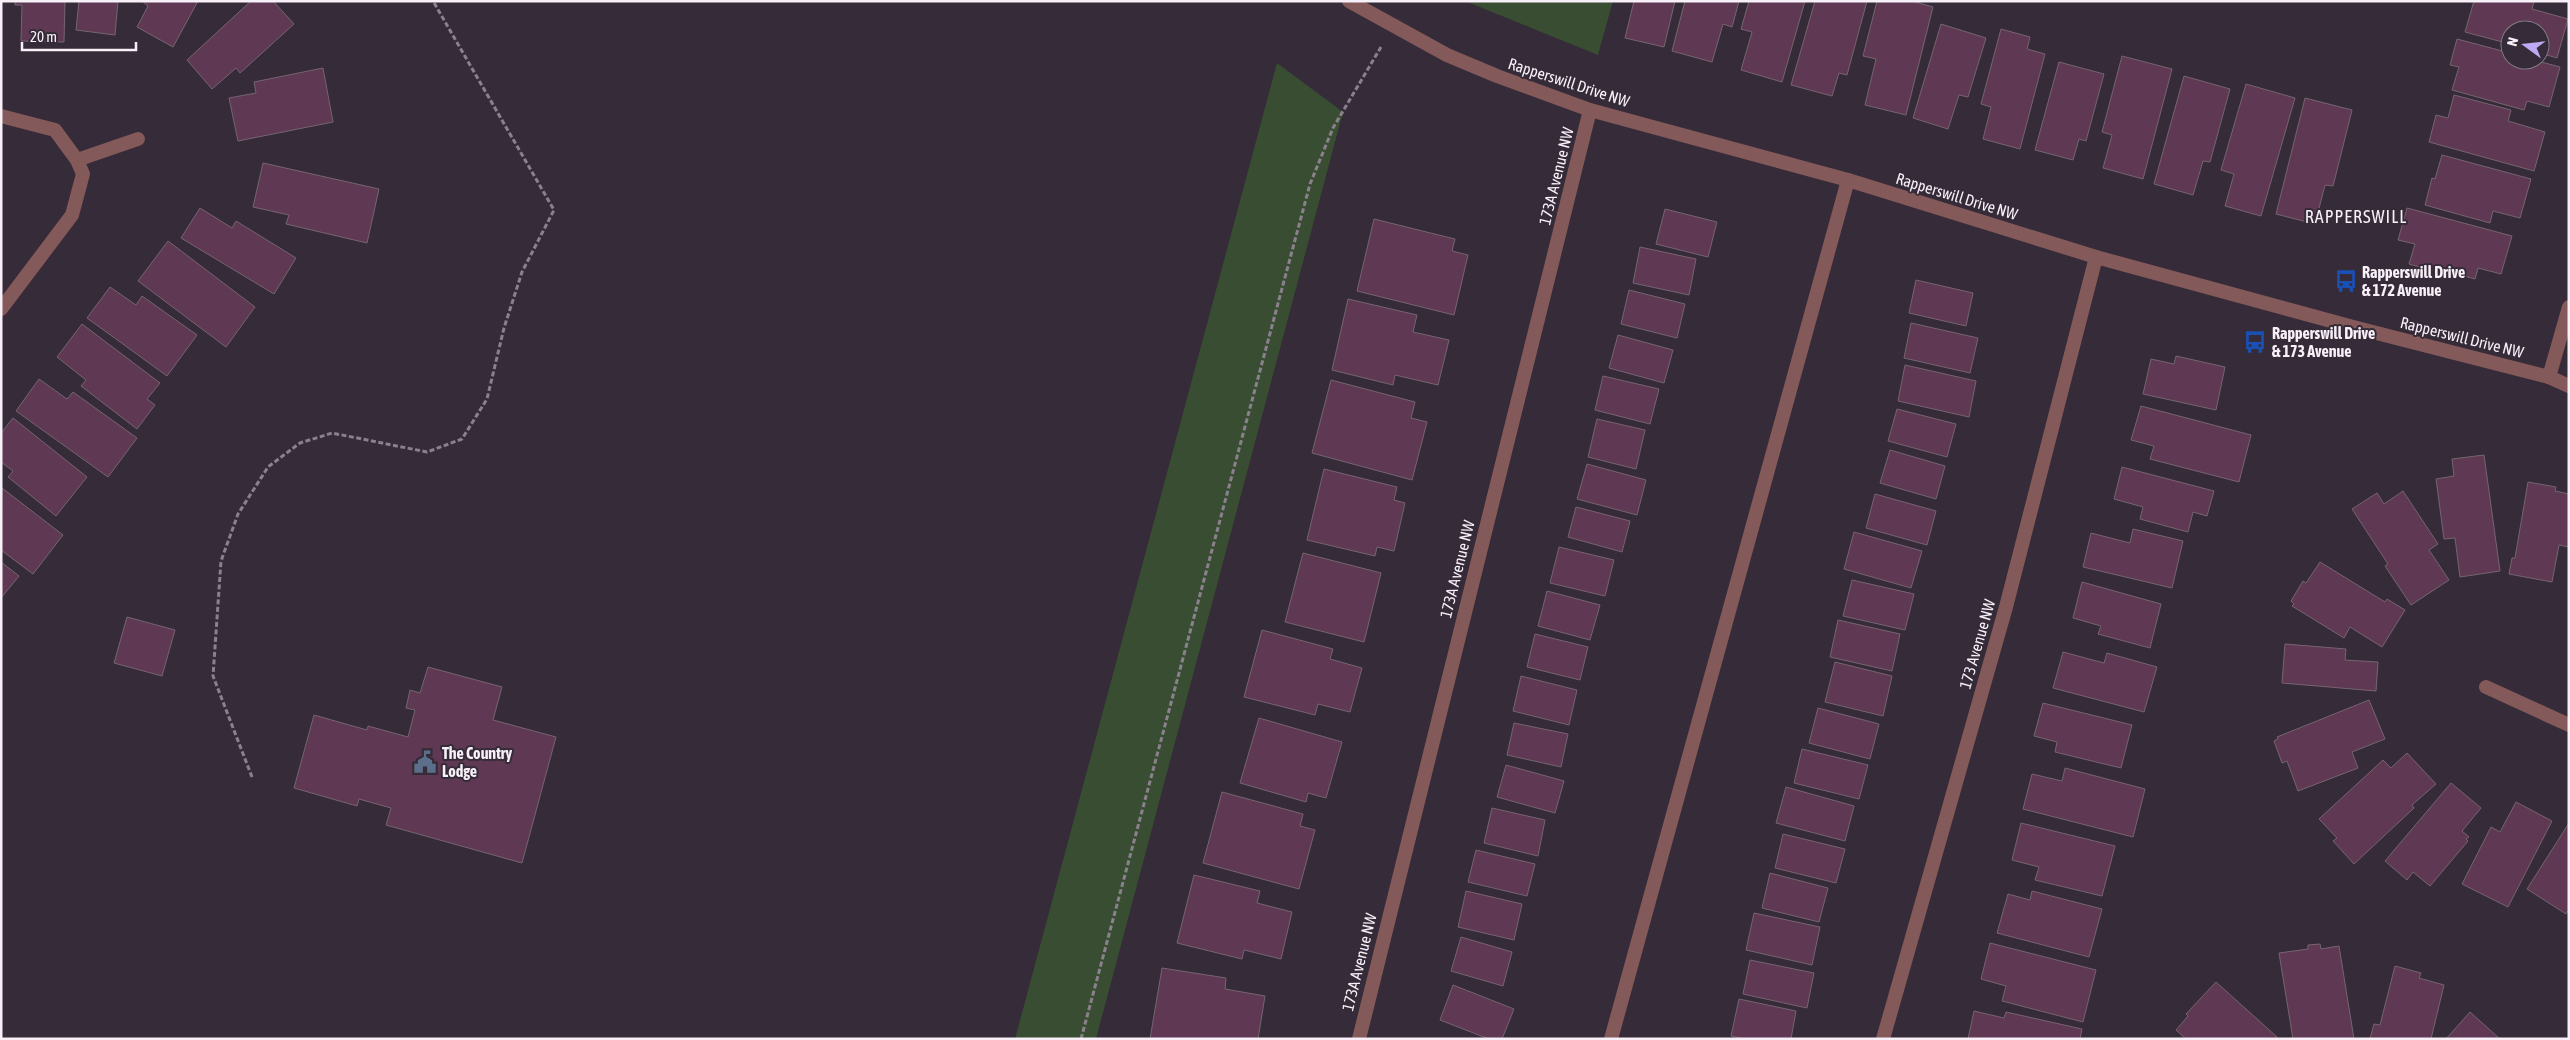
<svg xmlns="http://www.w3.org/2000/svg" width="2570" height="1040" viewBox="0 0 2570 1040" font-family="'Asap Condensed',sans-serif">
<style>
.green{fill:#384d32}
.building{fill:#5f3953;stroke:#766470}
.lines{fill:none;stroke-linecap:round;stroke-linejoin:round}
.path{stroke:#8a818c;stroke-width:3;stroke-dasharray:5 2.5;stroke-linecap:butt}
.service{stroke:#84595a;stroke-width:14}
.minor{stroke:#84595a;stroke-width:14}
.tertiary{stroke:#84595a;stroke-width:14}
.labels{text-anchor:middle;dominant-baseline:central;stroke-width:4;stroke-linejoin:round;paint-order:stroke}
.street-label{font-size:16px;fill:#f7f0f8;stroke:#362b38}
.poi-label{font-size:16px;font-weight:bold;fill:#f7f0f8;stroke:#362b38;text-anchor:start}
.neighbourhood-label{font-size:18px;letter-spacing:1px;fill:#f7f0f8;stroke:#362b38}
</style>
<rect width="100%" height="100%" fill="#362b38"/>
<g class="green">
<polygon points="1465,1 1613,1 1598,55"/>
<polygon points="1277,63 1343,112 1096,1039 1015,1039"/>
</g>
<g class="building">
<polygon points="15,1 65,1 64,42 21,41 22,5 15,5"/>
<polygon points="79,1 118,1 115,35 76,30"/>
<polygon points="198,1 173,47 137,27 148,6 142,1"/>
<polygon points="251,1 273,1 294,24 240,73 236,68 212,89 187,60"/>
<polygon points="1634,1 1675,1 1664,47 1625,38"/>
<polygon points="1685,1 1739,1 1732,27 1723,24 1712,62 1672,51"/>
<polygon points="1749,1 1805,1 1782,82 1741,70 1752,32 1741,29"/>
<polygon points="1815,1 1867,1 1847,75 1839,73 1832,96 1791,85"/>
<polygon points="1877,1 1912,1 1933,7 1906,115 1865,105 1876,59 1863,56"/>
<polygon points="2474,1 2534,1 2532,9 2568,19 2557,58 2540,53 2540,30 2510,30 2510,44 2465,32"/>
<polygon points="1941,24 1986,38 1968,97 1959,95 1948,129 1913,118"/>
<polygon points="2001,29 2030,37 2027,49 2045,54 2020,149 1983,139 1991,107 1981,104"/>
<polygon points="2457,39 2510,53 2510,60 2534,60 2560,67 2549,107 2527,101 2524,110 2452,90 2459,67 2450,65"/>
<polygon points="2122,56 2172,69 2143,179 2103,168 2112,135 2102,132"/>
<polygon points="2059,62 2104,74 2086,141 2079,139 2073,160 2035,150"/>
<polygon points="323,68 333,122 238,141 229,98 256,93 254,82"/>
<polygon points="2184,76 2230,89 2210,162 2203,161 2193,195 2154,184"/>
<polygon points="2246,84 2295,98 2261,216 2225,206 2234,174 2221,170"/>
<polygon points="2454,95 2511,110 2508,121 2545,132 2534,171 2429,142 2436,115 2448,118"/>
<polygon points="2305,98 2352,110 2333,186 2325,185 2315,224 2276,214"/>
<polygon points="2442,155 2531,179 2520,218 2493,211 2490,223 2425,205 2432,178 2435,179"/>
<polygon points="263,163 379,189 367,243 286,224 289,215 253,207"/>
<polygon points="200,208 232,228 236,221 296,258 274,294 181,238"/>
<polygon points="2407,208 2512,236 2501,274 2478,268 2475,279 2450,272 2449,275 2409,264 2415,244 2398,240"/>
<polygon points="1665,209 1717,222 1708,257 1656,244"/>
<polygon points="1374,219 1455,239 1452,251 1468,255 1454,315 1357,291"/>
<polygon points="168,241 255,307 226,347 138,281"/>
<polygon points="1640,247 1696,259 1689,295 1633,283"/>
<polygon points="1916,280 1973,293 1966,326 1909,313"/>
<polygon points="110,287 136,305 142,296 197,335 167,376 87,318"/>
<polygon points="1629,290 1685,304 1677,338 1621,324"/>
<polygon points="1348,299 1417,315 1413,332 1449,340 1438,385 1395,375 1393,385 1332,370"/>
<polygon points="1911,323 1978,338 1970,373 1904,358"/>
<polygon points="82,324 160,383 147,399 155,405 137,429 81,386 86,380 57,357"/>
<polygon points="1618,335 1673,350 1664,383 1609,368"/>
<polygon points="2176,356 2225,367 2216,410 2143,394 2151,359 2174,364"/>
<polygon points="1905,365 1976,381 1969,417 1898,401"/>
<polygon points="1603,376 1659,389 1650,424 1595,410"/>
<polygon points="39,379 67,399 73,392 137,438 108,477 16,411"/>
<polygon points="1331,380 1415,402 1411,418 1427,422 1412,480 1312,453"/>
<polygon points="2141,406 2251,435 2239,482 2150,459 2154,446 2131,440"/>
<polygon points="1897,409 1956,424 1947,457 1888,441"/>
<polygon points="13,418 87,477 56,516 8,477 13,471 1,462 1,433"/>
<polygon points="1597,419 1645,430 1636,469 1588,457"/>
<polygon points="1890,450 1945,466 1936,499 1880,483"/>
<polygon points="2484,455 2500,571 2460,577 2455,538 2444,539 2436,479 2454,476 2452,459"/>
<polygon points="1587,464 1646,480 1637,515 1577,499"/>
<polygon points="2122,467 2214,491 2207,516 2193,512 2188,532 2140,519 2143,507 2114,499"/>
<polygon points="1324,469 1397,487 1394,500 1405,503 1394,551 1377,547 1375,556 1307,540"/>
<polygon points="2528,482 2556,487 2555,491 2569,494 2569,547 2559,545 2552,582 2509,574 2512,558 2515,558"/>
<polygon points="2,488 63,535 33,574 1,550"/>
<polygon points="2403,491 2438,544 2429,550 2449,580 2411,605 2385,566 2388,564 2352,509 2377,493 2384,504"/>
<polygon points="1875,494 1936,511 1927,545 1866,528"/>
<polygon points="1576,507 1630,521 1622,552 1568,537"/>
<polygon points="2133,529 2183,541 2172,588 2083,567 2091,533 2130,543"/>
<polygon points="1854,532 1922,551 1911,588 1844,569"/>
<polygon points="1559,547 1614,560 1605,596 1550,583"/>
<polygon points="1303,553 1381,573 1364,642 1285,622"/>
<polygon points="1,562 19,576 1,598"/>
<polygon points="2320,562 2385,602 2387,599 2405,610 2382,647 2350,627 2344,638 2292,606 2294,604 2291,601 2303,581 2306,583"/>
<polygon points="1852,580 1914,594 1905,630 1843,616"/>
<polygon points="2082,582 2161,604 2150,648 2098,634 2101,626 2073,618"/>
<polygon points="1547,591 1600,605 1590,640 1538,626"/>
<polygon points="127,617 175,630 162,676 114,663"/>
<polygon points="1838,620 1900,634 1892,671 1830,657"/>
<polygon points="1262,630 1333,649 1330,659 1362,668 1350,712 1318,704 1315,715 1244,697"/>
<polygon points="1535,634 1588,647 1580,680 1527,667"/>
<polygon points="2285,644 2346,649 2345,660 2378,662 2376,691 2282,683"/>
<polygon points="2063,652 2104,663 2107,653 2157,667 2144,712 2053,688"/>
<polygon points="1835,662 1892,676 1883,716 1825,702"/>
<polygon points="428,667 502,687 493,720 556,737 522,863 386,825 391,808 359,799 357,806 294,788 314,715 367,730 368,726 408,737 415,710 406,708 410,690 420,693"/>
<polygon points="1521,676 1577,690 1569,725 1513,711"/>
<polygon points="2369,700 2385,739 2352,752 2358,768 2298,791 2287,761 2282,763 2274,741 2278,739 2277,737"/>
<polygon points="2043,703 2132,725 2121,768 2055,752 2057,742 2034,736"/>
<polygon points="1818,708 1879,724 1870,759 1809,743"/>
<polygon points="1259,718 1342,742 1326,798 1308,793 1306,802 1240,783"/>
<polygon points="1514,723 1568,734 1561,767 1507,755"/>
<polygon points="1802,749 1868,765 1859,799 1794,783"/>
<polygon points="2407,753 2436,784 2412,805 2414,808 2354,864 2333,841 2337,838 2319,819 2383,760 2391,768"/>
<polygon points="1506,765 1564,781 1555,813 1497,797"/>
<polygon points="2065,768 2145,789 2133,837 2023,809 2032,774 2062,781"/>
<polygon points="2451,783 2481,808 2462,831 2469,837 2466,839 2468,841 2430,886 2413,872 2407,880 2385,861"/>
<polygon points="1786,787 1854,806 1845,841 1776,823"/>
<polygon points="1222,792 1303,814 1300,826 1315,830 1299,889 1203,863"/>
<polygon points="2516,802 2552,821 2508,907 2462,884 2491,827 2500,832"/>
<polygon points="1492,808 1545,820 1538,856 1484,843"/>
<polygon points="2021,823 2115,846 2102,896 2035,880 2039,867 2012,860"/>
<polygon points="2569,823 2569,909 2566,914 2527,889"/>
<polygon points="1783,834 1845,849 1836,883 1775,868"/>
<polygon points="1476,850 1535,864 1527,896 1468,882"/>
<polygon points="1770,873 1828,888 1819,922 1762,908"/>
<polygon points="1194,875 1260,891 1257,903 1292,912 1281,959 1244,950 1242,959 1177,943"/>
<polygon points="1466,891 1522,904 1514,940 1458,927"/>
<polygon points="2032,891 2102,909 2089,957 1997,933 2008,894 2030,900"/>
<polygon points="1754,913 1820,927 1812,965 1746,950"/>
<polygon points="1461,937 1512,952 1503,986 1451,971"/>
<polygon points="1990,943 2096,970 2083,1022 2002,1001 2006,986 1981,979"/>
<polygon points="2320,944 2321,949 2339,946 2354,1039 2293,1039 2279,953 2308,949 2308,945"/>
<polygon points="1750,960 1814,973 1807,1008 1743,994"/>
<polygon points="2395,966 2421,973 2419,978 2444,985 2431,1039 2370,1039 2374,1024 2380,1025"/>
<polygon points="1162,968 1226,978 1225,989 1265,996 1258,1039 1150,1039"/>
<polygon points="2216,982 2277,1037 2275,1039 2186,1039 2176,1030 2188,1016 2186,1014"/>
<polygon points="1453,985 1514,1009 1502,1039 1489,1039 1440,1020"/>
<polygon points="1739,999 1796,1011 1791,1039 1745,1039 1731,1036"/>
<polygon points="1974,1011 2004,1018 2006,1012 2082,1029 2080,1039 1968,1039"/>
<polygon points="2470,1012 2500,1039 2446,1039"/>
</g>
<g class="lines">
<g class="path">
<polyline points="252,777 213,676 221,561 238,514 268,467 300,443 332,433 427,452 462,439 487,399 504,328 522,272 554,210 433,1"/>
<polyline points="1081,1039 1310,184 1333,128 1381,47"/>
</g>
<polyline class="service" points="1611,1039 1848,180"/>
<g class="minor">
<polyline points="1,116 55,130 77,160 83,174 72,215 1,309"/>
<polyline points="77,160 138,139"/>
<polyline points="2549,377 2569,307"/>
<polyline points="2486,687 2569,725"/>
<polyline points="1359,1039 1590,110"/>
<polyline points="1883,1039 2006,607 2096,257"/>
</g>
<polyline class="tertiary" points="1349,1 1447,55 1497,76 1590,110 1848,180 2096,257 2357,328 2549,377 2569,386"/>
</g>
<defs>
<symbol id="bus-bare" viewBox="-9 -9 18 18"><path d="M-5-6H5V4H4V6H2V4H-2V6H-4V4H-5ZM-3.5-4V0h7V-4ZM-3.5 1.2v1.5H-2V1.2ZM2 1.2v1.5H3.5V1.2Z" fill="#1a4fb4" stroke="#362b38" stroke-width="2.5" paint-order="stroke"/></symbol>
<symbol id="civic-bare" viewBox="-9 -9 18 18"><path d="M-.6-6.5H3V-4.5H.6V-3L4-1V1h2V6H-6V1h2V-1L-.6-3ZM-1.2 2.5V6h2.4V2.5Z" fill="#5c6f8a" stroke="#362b38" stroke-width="2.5" paint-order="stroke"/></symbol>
</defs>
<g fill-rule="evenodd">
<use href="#bus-bare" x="2330" y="265" width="32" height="32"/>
<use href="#bus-bare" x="2239" y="326" width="32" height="32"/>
<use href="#civic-bare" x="409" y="746" width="32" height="32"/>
</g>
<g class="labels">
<g class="street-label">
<text transform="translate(1569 82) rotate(18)">Rapperswill Drive NW</text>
<text transform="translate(1556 176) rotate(-76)">173A Avenue NW</text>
<text transform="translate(1957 196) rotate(17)">Rapperswill Drive NW</text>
<text transform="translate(2462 337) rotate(14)">Rapperswill Drive NW</text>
<text transform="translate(1457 569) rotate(-76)">173A Avenue NW</text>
<text transform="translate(1977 644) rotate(-74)">173 Avenue NW</text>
<text transform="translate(1359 962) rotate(-76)">173A Avenue NW</text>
</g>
<g class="poi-label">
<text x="2362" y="272">Rapperswill Drive<tspan x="2362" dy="18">&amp; 172 Avenue</tspan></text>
<text x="2272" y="333">Rapperswill Drive<tspan x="2272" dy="18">&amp; 173 Avenue</tspan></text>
<text x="442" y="753">The Country<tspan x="442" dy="18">Lodge</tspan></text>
</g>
<g class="neighbourhood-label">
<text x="2356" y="216">RAPPERSWILL</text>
</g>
</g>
<rect width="2570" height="1040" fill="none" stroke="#f7f0f8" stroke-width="5"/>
<g transform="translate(2525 45) rotate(285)"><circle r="24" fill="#362b38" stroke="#837a85"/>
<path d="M0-4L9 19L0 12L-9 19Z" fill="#bea9f4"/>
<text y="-8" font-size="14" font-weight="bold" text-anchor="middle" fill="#f7f0f8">N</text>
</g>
<path d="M22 42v8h114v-8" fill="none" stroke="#f7f0f8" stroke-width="2.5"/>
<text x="30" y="42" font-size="15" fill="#f7f0f8" stroke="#362b38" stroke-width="4" paint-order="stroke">20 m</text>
</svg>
